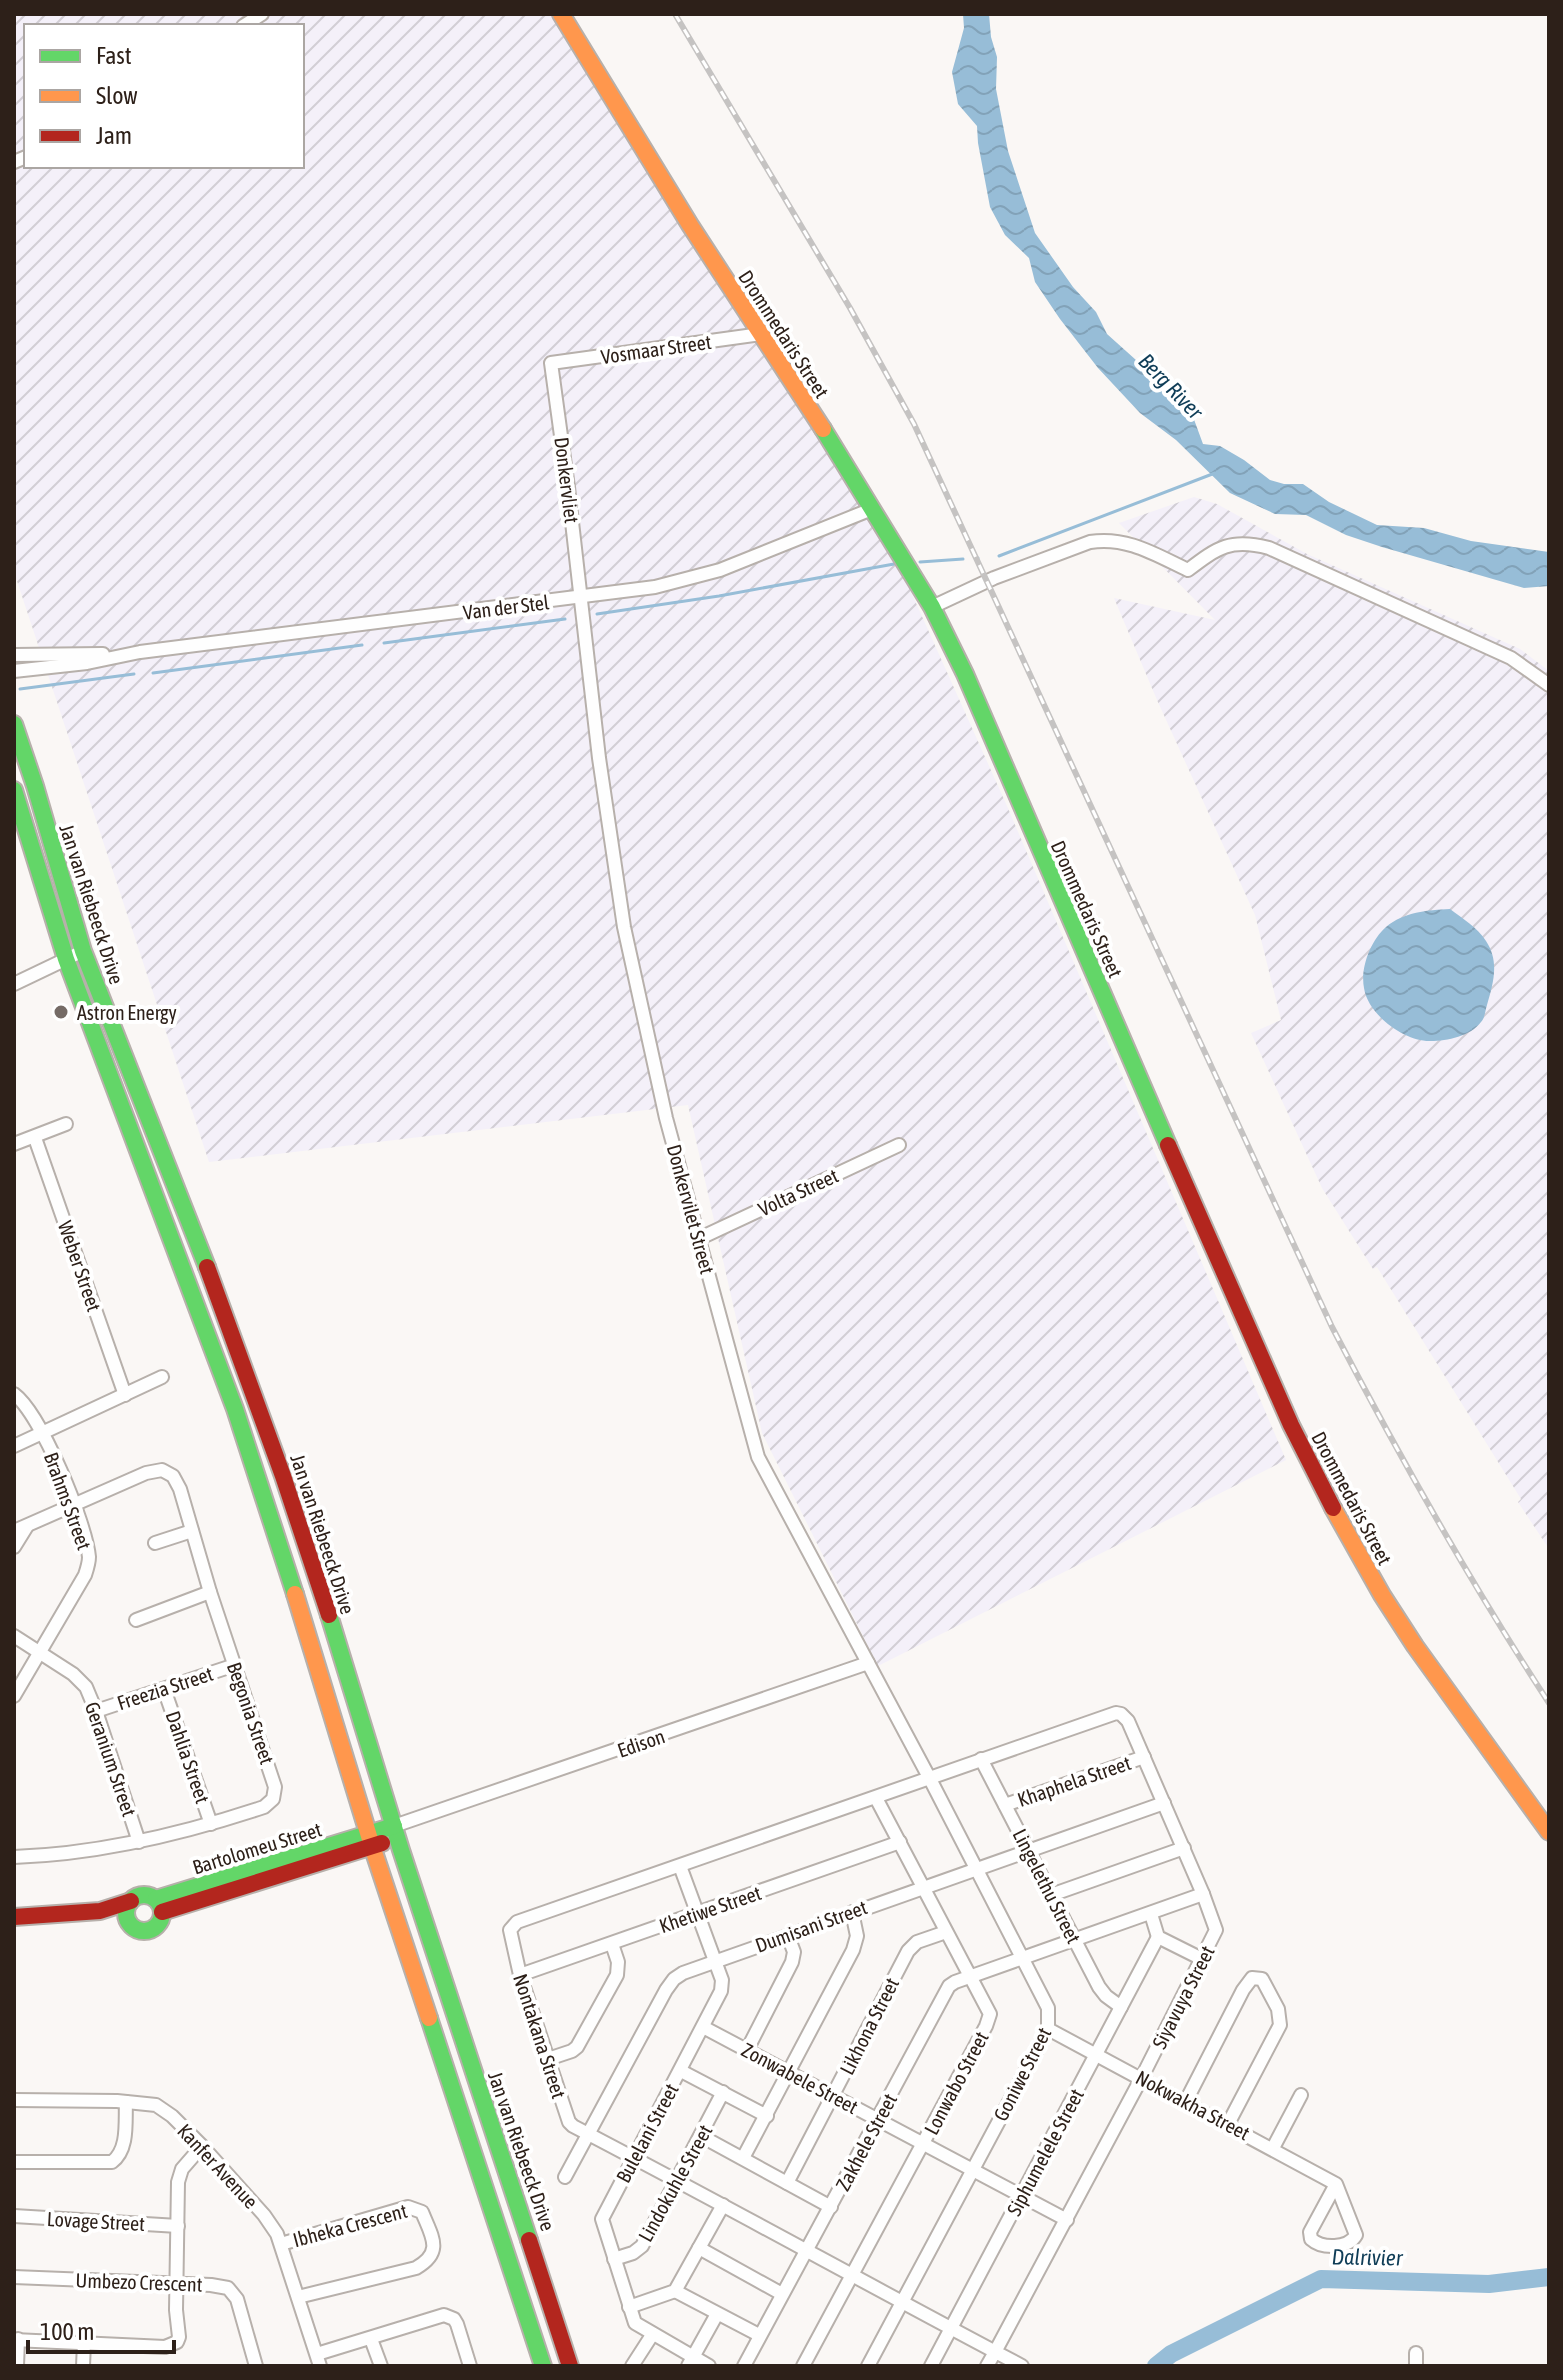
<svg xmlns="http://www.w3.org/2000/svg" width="1563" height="2380" viewBox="0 0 1563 2380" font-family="'Asap Condensed',sans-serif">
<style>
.industrial{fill:url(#industrial-furrows);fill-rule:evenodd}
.water{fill:url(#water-waves)}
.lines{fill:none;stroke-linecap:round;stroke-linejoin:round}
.stream{stroke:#97bdd7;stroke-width:3}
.river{stroke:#97bdd7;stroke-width:18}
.street-casing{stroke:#b7b0ab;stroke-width:16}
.fast-casing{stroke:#b7b0ab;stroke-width:20}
.slow-casing{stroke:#b7b0ab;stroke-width:20}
.jam-casing{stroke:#b7b0ab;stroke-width:20}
.street{stroke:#fefefe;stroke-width:12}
.fast{stroke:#63d668;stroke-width:16}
.slow{stroke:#ff974d;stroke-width:16}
.jam{stroke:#b3261e;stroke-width:16}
.rail-casing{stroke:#c5c3c2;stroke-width:6}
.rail{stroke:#fff;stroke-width:3;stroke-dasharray:9;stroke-linecap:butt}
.poi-dot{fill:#756b66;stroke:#fff;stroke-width:3}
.labels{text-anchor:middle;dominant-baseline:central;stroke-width:8;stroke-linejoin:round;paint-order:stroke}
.street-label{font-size:20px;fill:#2d2019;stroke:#fff}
.poi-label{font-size:20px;fill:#2d2019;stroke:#fff;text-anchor:start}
.water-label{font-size:22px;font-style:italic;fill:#0f3d57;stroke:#fff}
</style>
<defs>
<pattern id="industrial-furrows" width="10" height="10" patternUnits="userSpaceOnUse" patternTransform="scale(2)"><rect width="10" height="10" fill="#f4f0f9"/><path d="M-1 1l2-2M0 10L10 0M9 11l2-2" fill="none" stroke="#d2ced5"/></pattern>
<pattern id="water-waves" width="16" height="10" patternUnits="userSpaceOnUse" patternTransform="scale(2)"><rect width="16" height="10" fill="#97bdd7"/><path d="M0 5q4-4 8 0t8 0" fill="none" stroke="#82a2b8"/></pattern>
</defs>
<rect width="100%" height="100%" fill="#faf7f5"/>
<g class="industrial">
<path d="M14 14H556L840 467 903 574 1007 806 1286 1460 878 1666 762 1433 688 1105 209 1162 14 572ZM26 26H302V166H26Z"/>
<polygon points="1194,497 1217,504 1307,554 1520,649 1549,671 1549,1549 1518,1502 1521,1499 1377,1267 1373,1269 1322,1188 1251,1033 1281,1020 1255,915 1157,700 1114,598 1215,620 1119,523"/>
</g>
<g class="water">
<polygon points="963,14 989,14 991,37 997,57 996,89 1008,151 1035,233 1073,287 1096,312 1107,334 1175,395 1192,414 1203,444 1220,446 1244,460 1270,480 1284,484 1303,484 1329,502 1377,525 1424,528 1471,541 1549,552 1549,586 1524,588 1382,547 1346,535 1306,515 1275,514 1230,493 1176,440 1140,413 1098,368 1060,319 1035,282 1029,258 1005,235 990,207 978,143 977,126 958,104 952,72 964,28"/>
<path d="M1450 909C1462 918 1478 928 1486 941 1500 962 1493 984 1487 1005 1485 1011 1485 1018 1481 1022 1471 1036 1447 1041 1431 1041 1405 1042 1368 1015 1364 988 1360 968 1371 940 1386 927 1404 912 1427 910 1450 909Z"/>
</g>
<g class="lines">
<g class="stream">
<polyline points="999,556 1215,473"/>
<polyline points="976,558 978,558"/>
<polyline points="920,562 963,559"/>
<polyline points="597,614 719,596 894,564"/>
<polyline points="384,643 565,619"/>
<polyline points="153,673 362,645"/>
<polyline points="20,689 134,674"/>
</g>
<polyline class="river" points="1156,2366 1171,2354 1321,2279 1489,2284 1549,2277"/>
<defs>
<g id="street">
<polyline points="243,26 262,14"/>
<polyline points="14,162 26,157"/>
<polyline points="761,334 551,363 568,487 599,758 624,927 666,1118 758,1457 930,1779 1048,2008 1048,2029 868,2366"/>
<path d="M932 607 994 578 1090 542C1127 536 1156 555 1188 570 1218 547 1231 538 1269 548L1511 658 1549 685"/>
<polyline points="14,655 103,654"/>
<polyline points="14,671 87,663 140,652 655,587 720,570 872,509"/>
<polyline points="14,984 83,951"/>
<polyline points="35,1138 125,1395"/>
<polyline points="14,1144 66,1124"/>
<polyline points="698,1239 899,1145"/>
<path d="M14 1394C41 1414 86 1523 89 1557 89 1563 87 1569 85 1575L14 1696"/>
<polyline points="14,1446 162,1377"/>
<path d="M14 1531 146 1473 162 1470 173 1476 180 1489 210 1592 275 1787 273 1799 264 1807C183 1834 100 1854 14 1857"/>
<polyline points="155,1543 192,1531"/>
<polyline points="14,1547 27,1526"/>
<polyline points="136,1620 210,1592"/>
<polyline points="14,1636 73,1674 86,1687 96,1711 139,1842"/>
<polyline points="164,1689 211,1824"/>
<polyline points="96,1711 235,1665"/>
<polyline points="981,1759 1099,1987 1106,1996 1121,2007"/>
<polyline points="1005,1805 1144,1757"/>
<polyline points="394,1826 868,1663"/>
<polyline points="680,1866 722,1980 721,1991 602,2219 635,2323 709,2366"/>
<polyline points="1051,1895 1184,1848"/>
<polyline points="1151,1914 1158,1937 1202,1959"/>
<polyline points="520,1975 900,1842"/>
<polyline points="703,2027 1067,2220"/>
<path d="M1048 2029 1336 2184 1356 2235C1348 2249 1322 2249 1311 2239L1310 2232 1336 2184"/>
<polyline points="747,2050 792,1962 794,1952 788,1936"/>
<polyline points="548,2059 572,2051 577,2047 617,1975 618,1962 612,1944"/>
<polyline points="681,2071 767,2116"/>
<polyline points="14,2100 117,2101 156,2105 172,2116 202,2146 264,2215 277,2234 320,2366"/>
<polyline points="1186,2101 1243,1990 1252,1978 1262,1979 1278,2009 1280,2025 1228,2124"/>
<polyline points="701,2136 831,2207"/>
<polyline points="1273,2148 1301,2095"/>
<polyline points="743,2158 853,1950 857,1936 852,1912"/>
<path d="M14 2162H112C129 2149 125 2122 126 2102"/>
<polyline points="565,2177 666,1990 674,1979 683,1973 1164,1803"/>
<polyline points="787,2183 908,1951 917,1942 946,1932"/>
<polyline points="14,2216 178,2226"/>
<path d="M281 2244 408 2207 422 2212C432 2237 444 2252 416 2268L298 2297"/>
<polyline points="699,2248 782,2294"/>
<polyline points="614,2259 633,2253 642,2246 723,2092"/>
<polyline points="14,2277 211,2285 228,2288 237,2299 256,2366"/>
<polyline points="675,2291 759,2335"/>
<polyline points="629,2307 675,2291 723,2205"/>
<polyline points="371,2339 381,2366"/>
<polyline points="14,2340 165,2347 177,2342 179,2337 176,2310 178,2182 182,2169 202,2146"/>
<polyline points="317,2354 444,2315 454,2319 457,2324 470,2366"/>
<polyline points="17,2366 18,2339"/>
<polyline points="83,2366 84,2343"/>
<polyline points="632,2366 652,2335"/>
<polyline points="688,2366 717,2314"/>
<polyline points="744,2366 949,1986 955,1982 1203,1894"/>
<polyline points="803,2366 986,2026 990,2014 876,1798"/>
<polyline points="931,2366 1158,1937"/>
<path d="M987 2366 995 2352 1142 2077 1216 1930 1203 1894 1128 1721 1121 1714 1116 1713 517 1922 510 1930 520 1975 569 2122 573 2126C723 2204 872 2287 1022 2366"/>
<polyline points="1416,2366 1416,2353"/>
</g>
<g id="fast">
<polyline points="823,429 932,607 965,674 1168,1145"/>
<polyline points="14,724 35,786 83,951 207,1267"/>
<polyline points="14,790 66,959 235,1409 295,1594"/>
<polyline points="329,1615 401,1850 529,2240"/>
<circle cx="144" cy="1913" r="18"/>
<polyline points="156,1899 394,1826"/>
<polyline points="429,2018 543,2366"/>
</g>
<g id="slow">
<polyline points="561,14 690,225 823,429"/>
<polyline points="1333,1508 1382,1595 1415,1646 1549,1832"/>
<polyline points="295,1594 372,1846 429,2018"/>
</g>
<g id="jam">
<polyline points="1168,1145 1291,1425 1333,1508"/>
<polyline points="207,1267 283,1476 329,1615"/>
<polyline points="162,1912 382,1843"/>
<polyline points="14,1917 100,1911 131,1901"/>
<polyline points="529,2240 570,2366"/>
</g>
</defs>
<use href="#street" class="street-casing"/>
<use href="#fast" class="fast-casing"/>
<use href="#slow" class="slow-casing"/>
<use href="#jam" class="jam-casing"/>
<use href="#street" class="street"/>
<use href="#fast" class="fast"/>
<use href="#slow" class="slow"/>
<use href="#jam" class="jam"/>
<defs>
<path id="rail" d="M675 14 850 308 914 424 1332 1327C1399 1456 1470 1582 1549 1703"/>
</defs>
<use href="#rail" class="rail-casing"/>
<use href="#rail" class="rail"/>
</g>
<circle class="poi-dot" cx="61" cy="1012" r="8"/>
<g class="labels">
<g class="street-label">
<text transform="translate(784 334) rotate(57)">Drommedaris Street</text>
<text transform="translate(656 349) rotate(-8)">Vosmaar Street</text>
<text transform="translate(567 480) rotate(83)">Donkervliet</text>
<text transform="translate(506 607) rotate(-7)">Van der Stel</text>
<text transform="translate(92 904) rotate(72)">Jan van Riebeeck Drive</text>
<text transform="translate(1087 909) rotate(66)">Drommedaris Street</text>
<text transform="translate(798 1192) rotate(-25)">Volta Street</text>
<text transform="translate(691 1209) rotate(75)">Donkervilet Street</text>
<text transform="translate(80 1266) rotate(71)">Weber Street</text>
<text transform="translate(1352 1498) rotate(62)">Drommedaris Street</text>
<text transform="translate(68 1501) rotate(70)">Brahms Street</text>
<text transform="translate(323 1534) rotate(72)">Jan van Riebeeck Drive</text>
<text transform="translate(165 1688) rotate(-18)">Freezia Street</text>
<text transform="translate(251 1713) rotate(71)">Begonia Street</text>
<text transform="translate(641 1743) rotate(-19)">Edison</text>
<text transform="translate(188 1757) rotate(71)">Dahlia Street</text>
<text transform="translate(111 1759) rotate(71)">Geranium Street</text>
<text transform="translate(1074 1781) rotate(-19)">Khaphela Street</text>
<text transform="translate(257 1848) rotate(-17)">Bartolomeu Street</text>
<text transform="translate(1047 1886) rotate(63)">Lingelethu Street</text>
<text transform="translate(710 1909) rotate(-19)">Khetiwe Street</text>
<text transform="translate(811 1926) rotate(-20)">Dumisani Street</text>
<text transform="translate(1183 1997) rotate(-63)">Siyavuya Street</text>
<text transform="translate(869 2026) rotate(-63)">Likhona Street</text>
<text transform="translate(540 2036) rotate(72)">Nontakana Street</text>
<text transform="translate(1022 2074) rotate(-63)">Goniwe Street</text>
<text transform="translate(800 2078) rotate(28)">Zonwabele Street</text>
<text transform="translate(956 2083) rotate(-62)">Lonwabo Street</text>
<text transform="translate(1193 2105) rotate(28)">Nokwakha Street</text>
<text transform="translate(647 2133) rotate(-62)">Bulelani Street</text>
<text transform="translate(866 2142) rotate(-62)">Zakhele Street</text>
<text transform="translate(522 2151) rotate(71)">Jan van Riebeeck Drive</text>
<text transform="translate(1045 2152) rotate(-62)">Siphumelele Street</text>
<text transform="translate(218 2166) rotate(47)">Kanfer Avenue</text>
<text transform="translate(675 2183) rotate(-61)">Lindokuhle Street</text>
<text transform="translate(96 2221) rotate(3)">Lovage Street</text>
<text transform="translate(350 2225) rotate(-15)">Ibheka Crescent</text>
<text transform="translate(139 2282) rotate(2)">Umbezo Crescent</text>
</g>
<g class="poi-label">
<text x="77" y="1012">Astron Energy</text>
</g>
<g class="water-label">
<text transform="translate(1171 386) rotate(46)">Berg River</text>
<text transform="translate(1367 2257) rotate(1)">Dalrivier</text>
</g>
</g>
<rect width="1563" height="2380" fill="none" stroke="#2d2019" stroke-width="32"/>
<rect x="24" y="24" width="280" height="144" fill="#ffffff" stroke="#aba6a3" stroke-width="2"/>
<rect x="40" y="50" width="40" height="12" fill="#63d668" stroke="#aba6a3" stroke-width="2"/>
<text x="96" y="64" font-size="24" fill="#2d2019">Fast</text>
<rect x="40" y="90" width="40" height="12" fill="#ff974d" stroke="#aba6a3" stroke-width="2"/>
<text x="96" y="104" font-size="24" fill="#2d2019">Slow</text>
<rect x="40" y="130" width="40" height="12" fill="#b3261e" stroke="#aba6a3" stroke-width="2"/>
<text x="96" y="144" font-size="24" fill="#2d2019">Jam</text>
<path d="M28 2340v12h146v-12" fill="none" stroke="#2d2019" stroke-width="4"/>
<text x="40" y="2340" font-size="24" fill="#2d2019" stroke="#ffffff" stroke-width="6" paint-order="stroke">100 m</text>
</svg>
